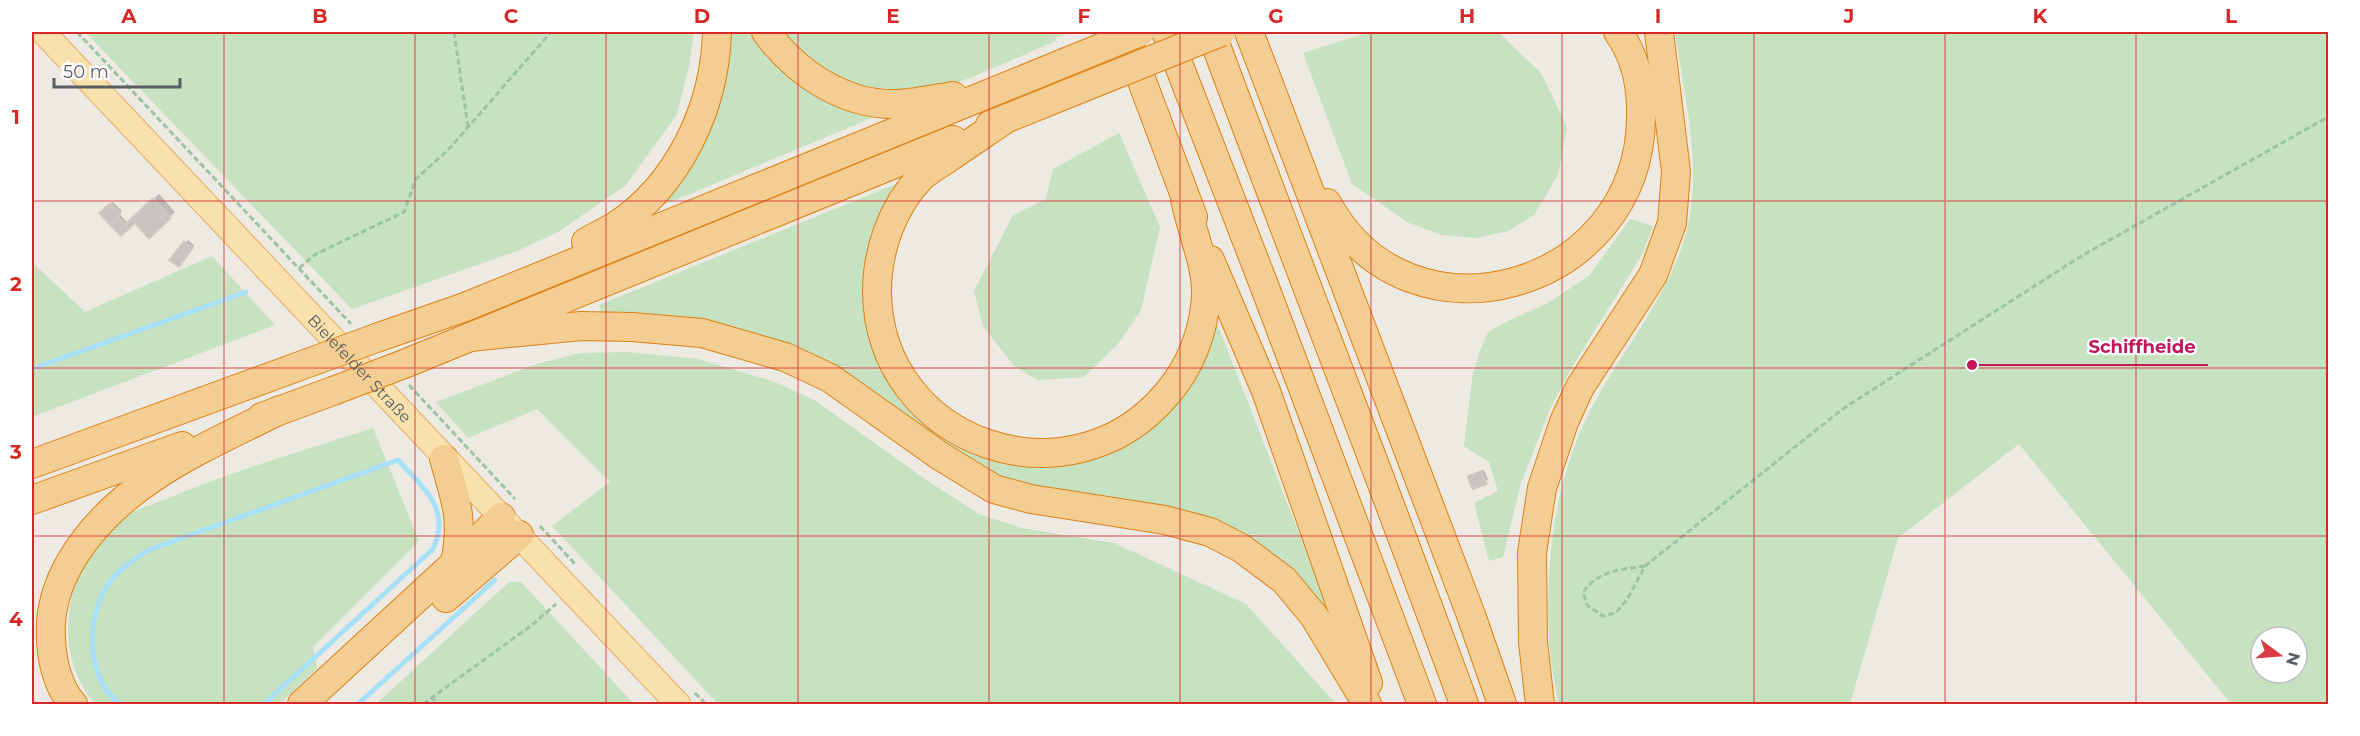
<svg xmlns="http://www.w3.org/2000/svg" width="2360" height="736" viewBox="0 0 2360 736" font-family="Montserrat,sans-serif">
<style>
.green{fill:#c6e2c1;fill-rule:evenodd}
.shadow{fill:#0003}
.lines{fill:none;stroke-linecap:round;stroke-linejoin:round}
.stream{stroke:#a8e0f8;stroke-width:5}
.building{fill:#c8c4bf;stroke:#d1cac2;stroke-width:1.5}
.primary-casing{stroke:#e5ae63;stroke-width:26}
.highway-casing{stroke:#dd8113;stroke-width:30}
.path{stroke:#9dc5a2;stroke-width:3;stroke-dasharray:6 3;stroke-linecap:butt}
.primary{stroke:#f8e1ad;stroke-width:24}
.highway{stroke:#f4cd93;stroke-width:28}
.highway-bridge-casing{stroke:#dd8113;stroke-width:30;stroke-linecap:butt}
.highway-bridge{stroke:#f4cd93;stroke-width:28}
.grid{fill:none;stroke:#d62828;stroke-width:1.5;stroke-opacity:0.55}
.labels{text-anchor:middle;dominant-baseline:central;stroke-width:4.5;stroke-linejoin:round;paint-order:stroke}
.street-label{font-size:16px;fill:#5b5f62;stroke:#fff}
.leader{fill:none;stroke:#c2185b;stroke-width:2}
.callout-dot{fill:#c2185b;stroke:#fff;stroke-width:2}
.callout-label{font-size:18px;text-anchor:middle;font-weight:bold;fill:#c2185b;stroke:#fff;stroke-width:4.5;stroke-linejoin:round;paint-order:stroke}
.neatline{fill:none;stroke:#d62828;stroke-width:2}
.grid-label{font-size:20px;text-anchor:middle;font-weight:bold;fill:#d62828}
</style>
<rect width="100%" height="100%" fill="#ede9e3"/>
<g class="green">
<polygon points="85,32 694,32 689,67 677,114 626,185 558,232 517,251 352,309"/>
<polygon points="728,32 756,32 874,117 663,205 661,199"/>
<path d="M783 32H1070L1055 38 1056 41C1032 51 1008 62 984 72 974 76 964 81 954 83 884 98 830 88 783 32Z"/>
<polygon points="1369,32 1494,32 1500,34 1541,73 1567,127 1558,175 1534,215 1508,231 1477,238 1442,235 1409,223 1352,184 1303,53"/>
<path d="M1675 32H2328V704H2231L2019 444 1898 538 1850 704H1558C1555 684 1551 663 1549 642 1545 553 1556 466 1602 389 1632 338 1673 287 1687 229 1703 166 1684 95 1675 32ZM2261 637H2297V673H2261Z"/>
<polygon points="1119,133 1160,227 1141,310 1118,344 1084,377 1038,380 1014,366 983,326 974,291 1013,215 1046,199 1053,169"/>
<polygon points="896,184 897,185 865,302 868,325 881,363 1011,462 1062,466 1111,453 1140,436 1174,406 1214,328 1218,326 1334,623 1250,542 999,479 946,447 885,399 836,368 602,315 599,305"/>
<polygon points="1630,219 1653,226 1643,253 1572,367 1550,409 1521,483 1503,557 1489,561 1474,503 1498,491 1489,462 1464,446 1472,379 1479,353 1488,332 1508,321 1546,304 1589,276"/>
<polygon points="212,256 275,325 32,417 32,262 85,312"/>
<polygon points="628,352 698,359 775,382 814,400 925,479 979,514 1022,528 1114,543 1246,604 1336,704 718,704 552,526 610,482 537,409 468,438 436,402 537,364 580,353"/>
<path d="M373 428 419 541 313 647 317 668 280 704H95C74 679 65 648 69 615 71 587 83 567 99 544 103 539 107 531 112 526 124 513 145 507 161 501 229 472 302 451 373 428Z"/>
<polygon points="509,582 521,582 634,704 376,704"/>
</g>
<g class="shadow">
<polygon points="159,194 175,212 150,236 135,221 121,234 101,213 113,202 122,211 119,214 128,223"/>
<polygon points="188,240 194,245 181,263 172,260"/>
<polygon points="1484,470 1488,480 1471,488 1467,477"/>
</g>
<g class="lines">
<g class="stream">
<polyline points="32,369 246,292"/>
<path d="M120 704C85 678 85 615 110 582 120 568 135 559 149 550L398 460C423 488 452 509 433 549L264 704"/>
<polyline points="358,704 495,580"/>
</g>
</g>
<g class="building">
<polygon points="153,198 171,218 149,239 135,223 129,229 125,224"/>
<polygon points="110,203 121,214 110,225 99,213"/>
<polygon points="118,217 129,229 121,236 110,225"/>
<polygon points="184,241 193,248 179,267 169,260"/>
<polygon points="1481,471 1487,484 1473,489 1468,476"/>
</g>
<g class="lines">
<defs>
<g id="primary">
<path id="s1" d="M43 32C253 257 466 480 678 704"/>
</g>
<g id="highway">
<path d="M766 32C796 73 845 106 898 104 916 103 935 99 953 96"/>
<polyline points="1166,32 1264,285 1422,704"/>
<path d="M1211 32C1294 256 1382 479 1464 704"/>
<polyline points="1249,32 1471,615 1502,704"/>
<polyline points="1128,44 1193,217"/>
<path d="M1007 118C987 132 967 145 947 159 939 164 929 170 921 177 892 207 877 251 877 292 879 444 1069 509 1166 395 1190 368 1204 332 1206 296 1207 264 1191 231 1185 199"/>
<polyline points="990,125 1072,92"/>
<path d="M1327 203C1409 355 1639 290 1641 118 1642 88 1636 57 1618 32"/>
<path d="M586 242C595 237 605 232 614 227 679 185 715 107 717 32"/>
<polyline points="1210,260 1266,391 1368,683"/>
<polyline points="379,337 465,307 1064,63"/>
<polyline points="470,337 581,326 632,327 702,333 785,357 830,378 940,456 994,489 1031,499 1165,520 1210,532 1241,548 1284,580 1314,616 1367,704"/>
<polyline points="404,364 953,140"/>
<polyline points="262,417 333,391"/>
<path d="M444 459C456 501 464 519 455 563"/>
<polyline points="32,464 308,363"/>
<polyline points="32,500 182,446"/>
<polyline points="446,598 519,535"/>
<path d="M73 704C58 688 52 661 51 640 49 612 57 585 71 561 117 483 202 449 280 410"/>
<polyline points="302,704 455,563 501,517"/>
<polyline points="1540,704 1533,642 1532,553 1542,488 1564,422 1580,387 1653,275 1672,223 1676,172 1659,32"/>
</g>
</defs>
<use href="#primary" class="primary-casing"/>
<use href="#highway" class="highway-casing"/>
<g class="path">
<polyline points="77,32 351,324"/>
<polyline points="454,32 468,127"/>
<polyline points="299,268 316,254 404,212 416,179 449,149 551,32"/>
<polyline points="409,385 515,499"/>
<polyline points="540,526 576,565"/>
<path d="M1645 566C1618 570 1600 570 1583 592L1587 605 1603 616 1616 613 1628 598 1645 566 1844 408 2083 255 2328 117"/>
<polyline points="695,693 706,704"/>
<polyline points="431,697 439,704"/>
<polyline points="423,704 532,625 556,604"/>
</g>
<use href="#primary" class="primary"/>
<use href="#highway" class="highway"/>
<defs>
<g id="highway-bridge">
<polyline points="1064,63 1140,32"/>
<polyline points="1072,92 1221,32"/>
<polyline points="308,363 379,337"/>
<polyline points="333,391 404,364"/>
</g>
</defs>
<use href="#highway-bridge" class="highway-bridge-casing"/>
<use href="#highway-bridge" class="highway-bridge"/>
</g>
<path class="grid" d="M224 32V704M415 32V704M606 32V704M798 32V704M989 32V704M1180 32V704M1371 32V704M1562 32V704M1754 32V704M1945 32V704M2136 32V704M32 201H2328M32 368H2328M32 536H2328"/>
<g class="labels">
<g class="street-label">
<text stroke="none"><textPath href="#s1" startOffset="462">Bielefelder Straße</textPath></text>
</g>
</g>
<path class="leader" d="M1972 365L2077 365H2208"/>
<circle class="callout-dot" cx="1972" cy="365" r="6"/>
<g class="callout-label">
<text x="2142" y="353">Schiffheide</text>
</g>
<rect width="2360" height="736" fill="none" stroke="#ffffff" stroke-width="66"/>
<g transform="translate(2279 655) rotate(106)"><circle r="28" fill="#ffffff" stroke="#bdbfc0" stroke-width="1.5"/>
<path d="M0-4.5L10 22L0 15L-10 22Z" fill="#da3b45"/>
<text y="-9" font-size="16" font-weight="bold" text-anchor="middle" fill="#5b5f62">N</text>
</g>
<path d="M54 78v9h126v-9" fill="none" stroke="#5b5f62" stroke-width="3"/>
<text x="63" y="78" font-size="18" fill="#5b5f62" stroke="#ffffff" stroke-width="4.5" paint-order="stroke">50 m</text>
<rect x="33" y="33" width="2294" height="670" class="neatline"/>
<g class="grid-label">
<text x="129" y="23">A</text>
<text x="320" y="23">B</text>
<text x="511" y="23">C</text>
<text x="702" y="23">D</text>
<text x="893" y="23">E</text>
<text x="1084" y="23">F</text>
<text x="1276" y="23">G</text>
<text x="1467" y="23">H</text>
<text x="1658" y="23">I</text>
<text x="1849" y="23">J</text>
<text x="2040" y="23">K</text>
<text x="2231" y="23">L</text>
<text x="16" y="124">1</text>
<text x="16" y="291">2</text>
<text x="16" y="459">3</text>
<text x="16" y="626">4</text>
</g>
</svg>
